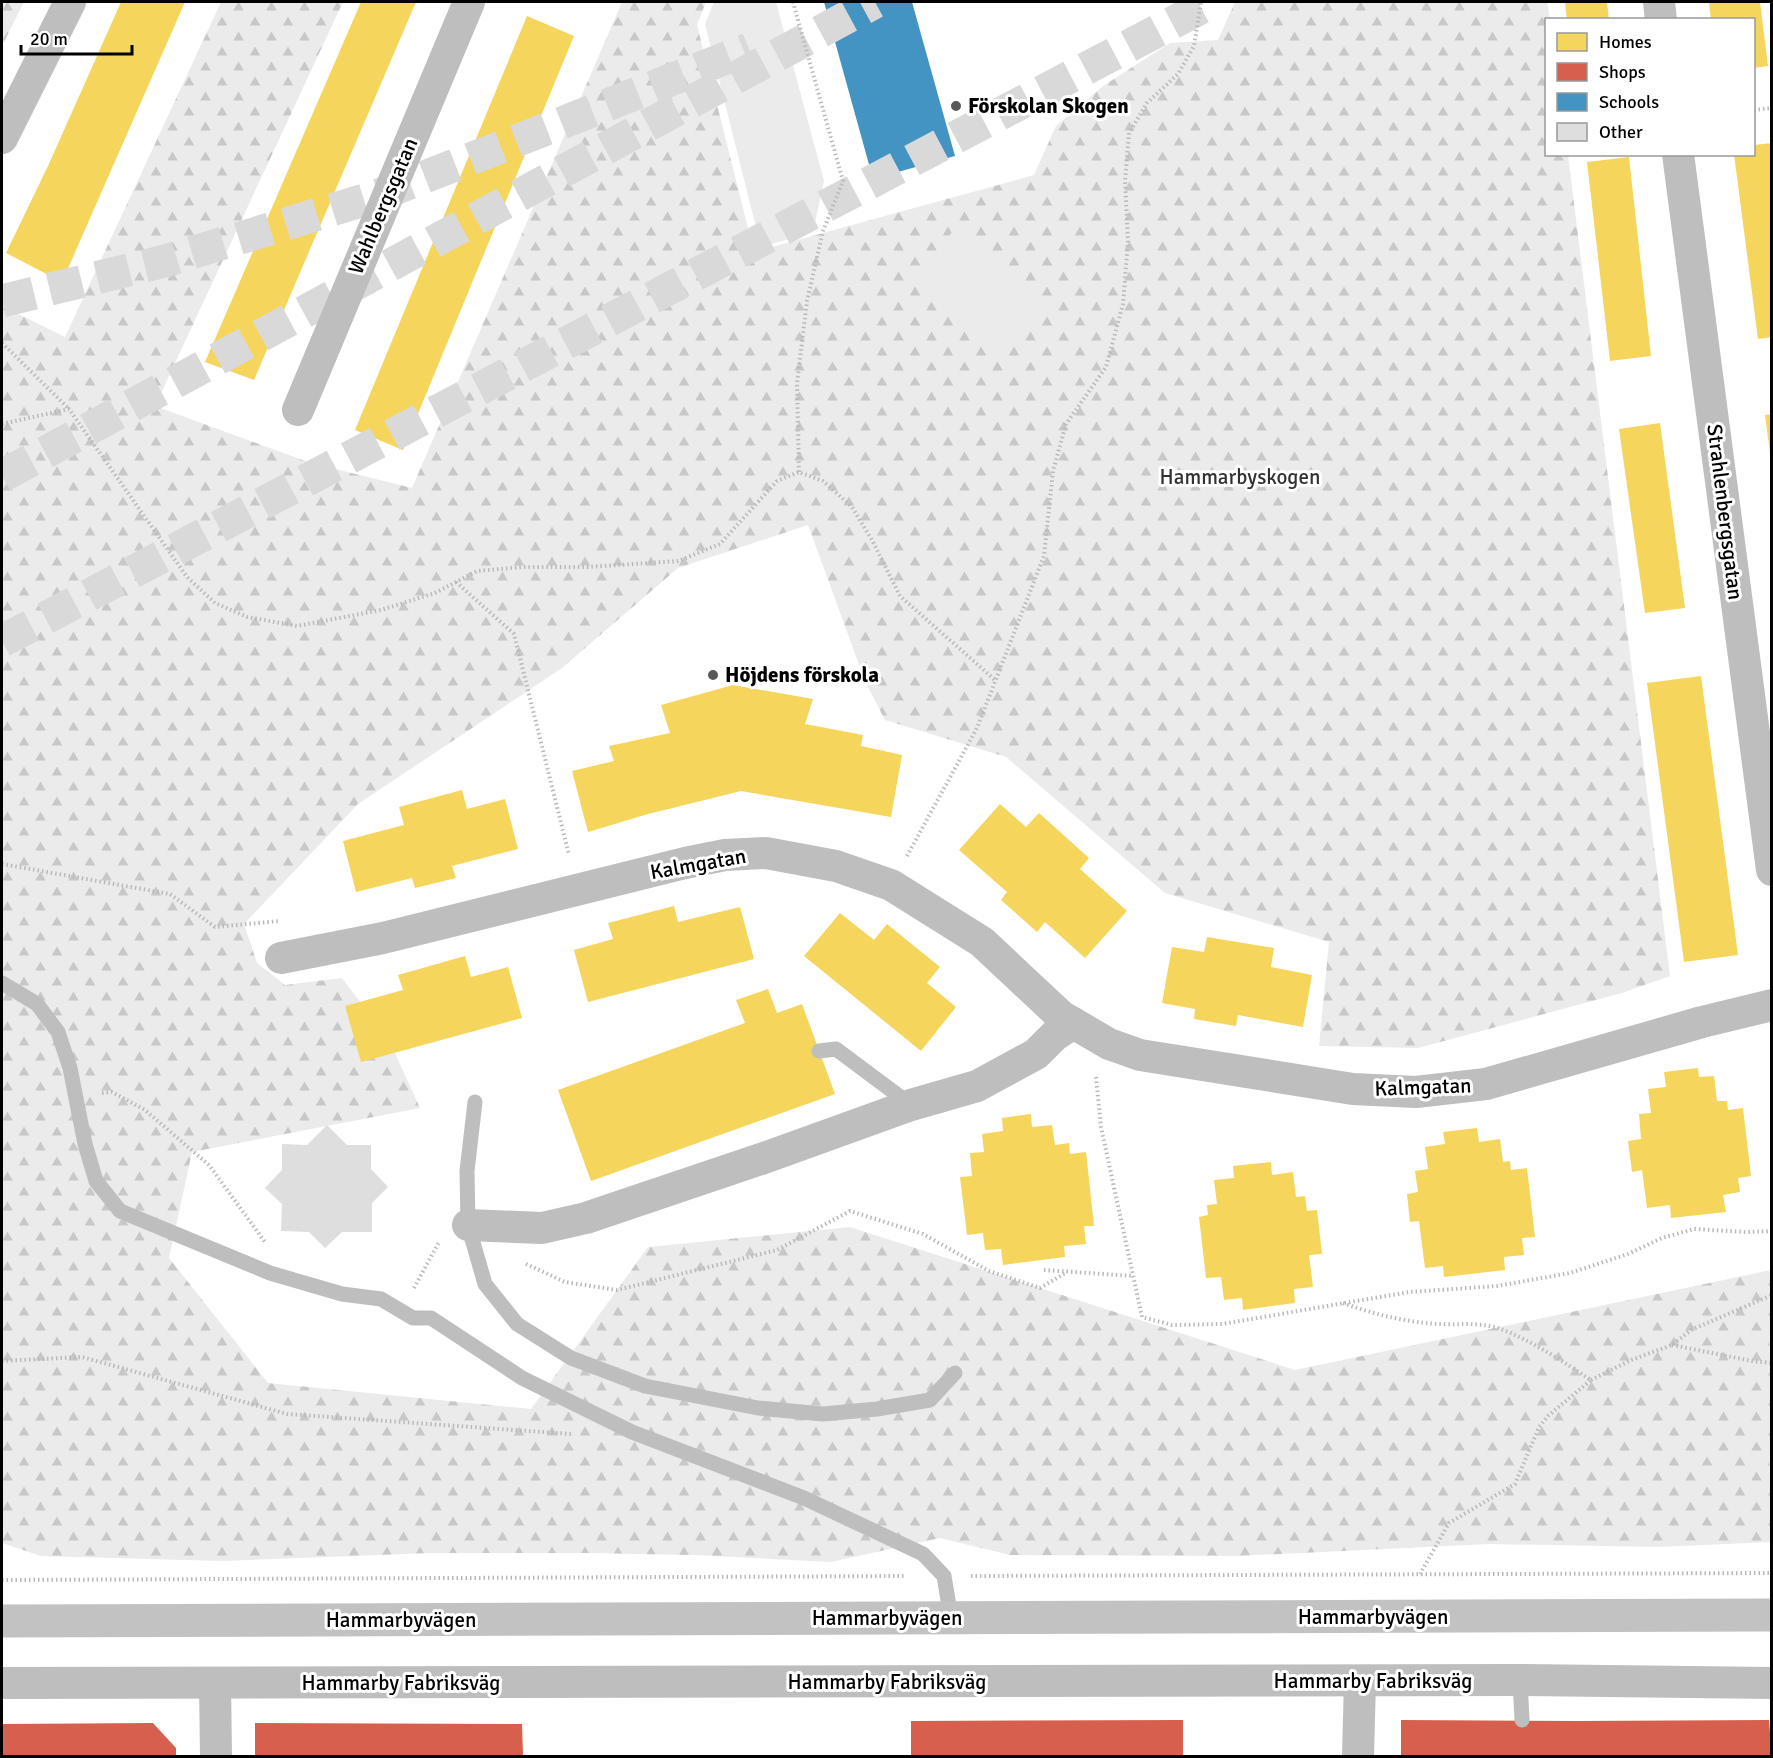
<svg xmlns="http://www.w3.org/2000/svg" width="1773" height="1758" viewBox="0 0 1773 1758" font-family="Signika,sans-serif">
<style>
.forest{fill:url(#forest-firs)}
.park{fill:#ebebeb}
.homes{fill:#f6d55c}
.shops{fill:#d6604d}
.schools{fill:#4393c3}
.building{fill:#dedede}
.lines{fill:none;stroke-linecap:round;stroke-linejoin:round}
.highway-tunnel{stroke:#d9d9d9;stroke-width:33;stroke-dasharray:33 16;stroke-linecap:butt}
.path{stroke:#b9b9b9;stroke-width:4;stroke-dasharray:1.5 3;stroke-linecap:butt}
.lane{stroke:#bebebe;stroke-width:15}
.street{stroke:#bebebe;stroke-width:32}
.secondary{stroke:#c2c2c2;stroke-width:33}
.poi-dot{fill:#595959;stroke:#fff;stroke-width:2}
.labels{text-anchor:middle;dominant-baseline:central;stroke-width:6;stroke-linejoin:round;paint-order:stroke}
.poi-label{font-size:21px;font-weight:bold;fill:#000;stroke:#fff;text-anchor:start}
.street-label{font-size:21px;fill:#000;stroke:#fff}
.park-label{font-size:21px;fill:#313131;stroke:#fff}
</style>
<defs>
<pattern id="forest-firs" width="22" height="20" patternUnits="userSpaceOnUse" patternTransform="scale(1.5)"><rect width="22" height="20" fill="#ebebeb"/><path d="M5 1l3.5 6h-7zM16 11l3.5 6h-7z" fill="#c8c8c8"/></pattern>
</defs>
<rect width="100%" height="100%" fill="#fff"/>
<g class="forest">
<polygon points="2,2 24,2 2,46"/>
<polygon points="221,2 343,2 155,406 311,463 412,488 622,2 706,2 697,25 754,252 1034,175 1056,126 1103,86 1170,43 1218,40 1235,2 1547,2 1550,19 1546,20 1546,154 1568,155 1670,976 1622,993 1418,1048 1319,1046 1329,942 1165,893 1006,757 885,720 865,681 808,525 678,568 562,668 358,804 244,924 257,963 285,985 342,978 389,1040 420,1108 192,1152 169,1258 268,1383 531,1409 648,1247 850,1227 1295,1370 1771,1270 1771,1542 1658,1547 1489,1544 1237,1556 1010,1555 940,1538 831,1562 693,1555 586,1553 430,1553 222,1561 41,1556 2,1543 2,306 65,337"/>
</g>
<g class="park">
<polygon points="714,2 776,2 824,181 813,232 761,247 705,24"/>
<polygon points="953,231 1045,300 1007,351 915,282"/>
</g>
<g class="homes">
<polygon points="121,2 185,2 62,282 6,253 48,166"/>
<polygon points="361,2 416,2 254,380 205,362"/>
<polygon points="1565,2 1607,2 1609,20 1567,20"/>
<polygon points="1709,2 1760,2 1768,66 1754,68 1754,20 1711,20"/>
<polygon points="527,16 574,36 403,450 355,430"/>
<polygon points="1772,143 1772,337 1758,339 1734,154 1754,154 1754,145"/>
<polygon points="1629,157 1651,356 1610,361 1587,162"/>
<polygon points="1772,414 1772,453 1770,453 1765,415"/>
<polygon points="1660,423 1685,608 1645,613 1619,429"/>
<polygon points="1701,676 1738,955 1684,962 1647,683"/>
<polygon points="733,685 813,699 805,724 863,735 861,746 902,755 891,817 741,791 648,814 588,832 572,771 614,761 609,746 670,733 661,705"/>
<polygon points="462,790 467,809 505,799 518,849 452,866 456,878 415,888 412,878 356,892 343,841 404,825 399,807"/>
<polygon points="1000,804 1026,827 1039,813 1089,858 1080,869 1127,911 1085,958 1045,922 1037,932 1001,900 1007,892 959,850"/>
<polygon points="674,906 678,922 740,907 754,959 588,1002 574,950 613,939 608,923"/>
<polygon points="840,913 874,940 887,924 940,967 927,983 956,1007 921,1051 804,956"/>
<polygon points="1207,937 1274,948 1271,967 1312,975 1303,1027 1238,1015 1236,1026 1194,1019 1195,1009 1162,1003 1172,947 1204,952"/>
<polygon points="465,956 471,977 508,967 522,1018 361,1062 345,1006 403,990 398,975"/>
<polygon points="768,989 777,1013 802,1004 835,1094 591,1181 558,1090 745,1023 736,1000"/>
<polygon points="1698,1068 1699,1077 1714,1076 1717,1101 1727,1101 1728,1110 1743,1108 1751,1176 1738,1178 1740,1192 1723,1195 1726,1212 1671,1218 1670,1205 1647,1208 1642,1170 1632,1172 1628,1141 1641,1139 1639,1114 1651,1113 1648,1089 1666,1087 1664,1072"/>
<polygon points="1031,1114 1032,1127 1052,1125 1055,1145 1069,1143 1070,1154 1086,1152 1094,1226 1084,1226 1086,1244 1064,1246 1065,1257 1003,1265 1001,1249 985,1250 983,1233 967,1235 960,1177 972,1176 970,1153 984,1152 982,1134 1003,1131 1002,1118"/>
<polygon points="1477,1128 1479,1142 1500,1139 1503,1162 1510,1161 1511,1170 1527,1168 1535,1237 1522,1238 1524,1255 1504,1257 1505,1270 1444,1277 1443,1266 1425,1268 1419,1221 1410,1222 1407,1194 1418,1192 1415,1171 1428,1169 1425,1147 1445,1144 1443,1132"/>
<polygon points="1271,1162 1272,1175 1293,1172 1296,1197 1305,1196 1307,1211 1317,1210 1322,1254 1309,1255 1313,1287 1294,1289 1295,1303 1243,1310 1242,1298 1224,1300 1221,1277 1206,1278 1199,1217 1208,1215 1207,1205 1217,1204 1214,1180 1234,1178 1233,1166"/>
</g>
<g class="shops">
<polygon points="1183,1720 1183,1756 911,1756 911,1721"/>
<polygon points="1401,1720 1578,1721 1769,1720 1772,1756 1401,1756"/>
<polygon points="153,1723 176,1748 176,1756 2,1756 2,1724"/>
<polygon points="255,1723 522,1724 523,1756 255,1756"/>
</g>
<polygon class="schools" points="824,2 912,2 955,156 873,179"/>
<polygon class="building" points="327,1125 347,1145 371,1145 371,1169 388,1187 372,1203 372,1232 342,1232 325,1248 309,1232 281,1231 282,1204 265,1188 282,1170 282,1144 307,1145"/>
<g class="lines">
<g class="highway-tunnel">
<polyline points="2,301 165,261 374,197 749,49"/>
<polyline points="2,476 875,2"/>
<polyline points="2,641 1212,2"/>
</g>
<g class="path">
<polyline points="793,2 843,181 823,231 807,301 797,384 799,472"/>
<polyline points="1754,110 1772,108"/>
<polyline points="2,343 69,409"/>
<polyline points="2,424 69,409 187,577 215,603 247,617 297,626 381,610 435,593 477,571 523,567 587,567 678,561 720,544 777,481 799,472 823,481 852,507 873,542 900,596 995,680"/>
<polyline points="456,582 514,634 569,855"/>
<polyline points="907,856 977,728 1044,556 1053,471 1066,424 1106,367 1123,304 1128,241 1125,181 1129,133 1147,103 1178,74 1194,46 1201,2"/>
<polyline points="2,864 170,894 215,927 280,921"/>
<polyline points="1096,1077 1101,1127 1142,1317 1172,1325 1222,1324 1409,1292 1497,1286 1570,1273 1628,1254 1662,1238 1694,1229 1746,1232 1772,1231"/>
<polyline points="102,1093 112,1092 145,1110 209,1165 265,1242"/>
<polyline points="526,1264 565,1282 617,1290 777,1250 850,1211 923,1234 989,1271 1040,1288 1067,1272"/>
<polyline points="1044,1270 1133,1276"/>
<polyline points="414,1288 439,1242"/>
<path d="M1343 1303C1373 1314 1405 1322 1438 1324 1458 1325 1478 1322 1498 1328 1529 1339 1564 1362 1591 1380L1548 1416 1539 1427 1515 1484 1449 1523 1420 1574"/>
<polyline points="1672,1345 1752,1361 1772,1363"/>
<polyline points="2,1361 82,1357 287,1414 571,1434"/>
<polyline points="1591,1380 1631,1360 1672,1345 1691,1330 1772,1295"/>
<polyline points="971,1576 1772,1573"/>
<polyline points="2,1580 904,1576"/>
</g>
<g class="lane">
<polyline points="2,983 37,1004 58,1032 70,1068 85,1144 96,1181 120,1211 270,1273 342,1294 381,1299 413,1318 431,1318 522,1378 632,1432 804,1498 923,1554 944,1576 951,1618"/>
<polyline points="819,1051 836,1049 911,1105"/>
<polyline points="475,1102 467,1171 468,1225 485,1284 517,1324 571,1358 645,1386 758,1408 823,1414 877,1409 930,1400 955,1373"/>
<polyline points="1520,1680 1522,1720"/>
</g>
<g class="street">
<polyline points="1659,2 1661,20"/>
<polyline points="2,138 70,2"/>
<polyline points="1678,154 1772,870"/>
<polyline points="298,410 469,2"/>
<polyline points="281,958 383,938 685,863 725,855 766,853 836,866 891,885 982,942 1061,1016 1109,1044 1140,1055 1353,1089 1416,1092 1486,1084 1702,1022 1772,1005"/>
<polyline points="468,1225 542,1228 586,1218 761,1159 911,1105 977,1086 1036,1054 1054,1036 1073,1023"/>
<polyline points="2,1683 1520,1680 1772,1683"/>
<polyline points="215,1684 216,1756"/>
<polyline points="1358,1756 1360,1681"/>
</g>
<polyline class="secondary" points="2,1621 1772,1615"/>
</g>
<g class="poi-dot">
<circle cx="956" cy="106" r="6"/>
<circle cx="713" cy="675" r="6"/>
</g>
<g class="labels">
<g class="poi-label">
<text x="968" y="106">Förskolan Skogen</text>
<text x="725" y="675">Höjdens förskola</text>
</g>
<g class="street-label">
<text transform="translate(383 206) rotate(-67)">Wahlbergsgatan</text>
<text transform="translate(1725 512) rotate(83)">Strahlenbergsgatan</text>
<text transform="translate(698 864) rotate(-10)">Kalmgatan</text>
<text transform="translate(1423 1087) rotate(-2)">Kalmgatan</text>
<text x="1373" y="1617">Hammarbyvägen</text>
<text x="887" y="1618">Hammarbyvägen</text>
<text x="401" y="1620">Hammarbyvägen</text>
<text x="1373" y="1681">Hammarby Fabriksväg</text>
<text x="887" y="1682">Hammarby Fabriksväg</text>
<text x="401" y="1683">Hammarby Fabriksväg</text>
</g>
<g class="park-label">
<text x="1240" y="477">Hammarbyskogen</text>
</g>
</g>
<rect width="1773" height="1758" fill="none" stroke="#000000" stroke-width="6"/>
<rect x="1545" y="18" width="210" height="138" fill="#ffffff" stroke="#999999" stroke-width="1.5"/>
<rect x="1557" y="33" width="30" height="18" fill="#f6d55c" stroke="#999999" stroke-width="1.5"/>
<text x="1599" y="48" font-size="18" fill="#000000">Homes</text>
<rect x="1557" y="63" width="30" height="18" fill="#d6604d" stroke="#999999" stroke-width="1.5"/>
<text x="1599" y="78" font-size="18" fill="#000000">Shops</text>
<rect x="1557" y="93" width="30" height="18" fill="#4393c3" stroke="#999999" stroke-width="1.5"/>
<text x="1599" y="108" font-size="18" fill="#000000">Schools</text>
<rect x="1557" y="123" width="30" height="18" fill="#dedede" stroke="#999999" stroke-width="1.5"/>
<text x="1599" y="138" font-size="18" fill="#000000">Other</text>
<path d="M21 45v9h111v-9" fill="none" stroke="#000000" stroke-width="3"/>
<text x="30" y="45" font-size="18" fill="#000000" stroke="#ffffff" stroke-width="4.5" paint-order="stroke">20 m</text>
</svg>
